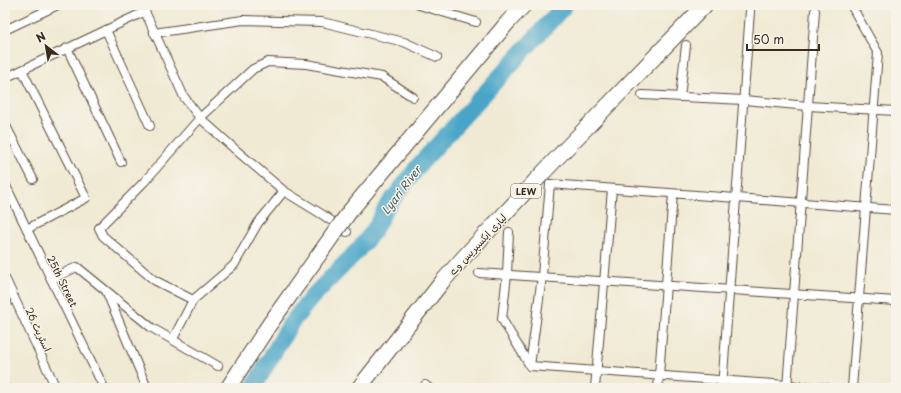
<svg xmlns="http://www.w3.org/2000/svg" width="901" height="393" viewBox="0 0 901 393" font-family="'Playpen Sans','Playpen Sans Arabic',sans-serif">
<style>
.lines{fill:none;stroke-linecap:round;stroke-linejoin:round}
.river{stroke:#4aa5c8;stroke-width:17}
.street-casing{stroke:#564739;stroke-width:10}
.highway-casing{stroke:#564739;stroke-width:17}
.street{stroke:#fff;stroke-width:8}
.highway{stroke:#fff;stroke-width:15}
.highway-bridge-casing{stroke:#564739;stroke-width:17;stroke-linecap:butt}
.highway-bridge{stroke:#fff;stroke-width:15}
.labels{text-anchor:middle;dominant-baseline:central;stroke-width:3;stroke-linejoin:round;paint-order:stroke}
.shield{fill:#f7f3e8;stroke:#73665b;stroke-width:1}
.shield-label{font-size:9px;font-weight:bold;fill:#3b2a1e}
.street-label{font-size:10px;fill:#3b2a1e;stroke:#f7f3e8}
.water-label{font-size:11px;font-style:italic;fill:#415b62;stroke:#f7f3e8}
</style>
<rect width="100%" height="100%" fill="#f7f3e8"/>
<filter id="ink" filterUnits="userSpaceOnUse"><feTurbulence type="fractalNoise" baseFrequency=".025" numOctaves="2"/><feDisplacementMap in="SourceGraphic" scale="8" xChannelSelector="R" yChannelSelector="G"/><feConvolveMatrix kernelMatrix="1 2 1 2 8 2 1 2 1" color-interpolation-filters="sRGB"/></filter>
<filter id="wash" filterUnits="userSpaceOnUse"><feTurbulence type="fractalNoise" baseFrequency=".012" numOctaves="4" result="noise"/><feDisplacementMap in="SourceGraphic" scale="16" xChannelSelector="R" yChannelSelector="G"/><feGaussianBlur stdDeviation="0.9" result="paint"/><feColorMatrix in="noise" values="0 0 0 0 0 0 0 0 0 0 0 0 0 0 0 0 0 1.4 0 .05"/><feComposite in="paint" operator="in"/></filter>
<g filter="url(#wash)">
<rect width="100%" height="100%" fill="#f0ead4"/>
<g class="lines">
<polyline class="river" points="253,388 291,323 312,297 357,251 373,232 386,208 420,164 565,5"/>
</g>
</g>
<g filter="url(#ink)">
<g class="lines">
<defs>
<g id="street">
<polyline points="142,5 184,97 200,118 237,151 284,191 323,215 347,232"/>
<polyline points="419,5 476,22"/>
<polyline points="851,5 878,53 852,388"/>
<polyline points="5,30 58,5"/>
<polyline points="106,30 150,126"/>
<polyline points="154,33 243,20 322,22 404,42 437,57"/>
<polyline points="67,48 121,162"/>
<polyline points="22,70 86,198 27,229"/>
<polyline points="5,78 144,12"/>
<polyline points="642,95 744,100 808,106 896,111"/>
<polyline points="680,97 686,45"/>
<polyline points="5,124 33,179"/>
<polyline points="5,184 104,388"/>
<polyline points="509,232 507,274 502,319 530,366"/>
<polyline points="479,273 896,301"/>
<polyline points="5,278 56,388"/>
<polyline points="51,279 77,267 152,328 218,366"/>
<polyline points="107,293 147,388"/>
<polyline points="193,300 154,280 103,236 99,228 144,182 200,118 253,69 268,62 306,64 382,77 413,97"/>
<polyline points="173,339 193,300 234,265 258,223 284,191"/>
<polyline points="530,366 542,276 550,184 896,210"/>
<polyline points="530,366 827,388"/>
<polyline points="425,385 429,388"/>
<polyline points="5,387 6,388"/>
<polyline points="595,388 612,189"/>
<polyline points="658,388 673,194"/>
<polyline points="722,388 750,11"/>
<polyline points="787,388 815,11"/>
</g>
<polyline id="highway" points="359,388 442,282 464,257 556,159 705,5"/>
</defs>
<use href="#street" class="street-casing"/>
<use href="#highway" class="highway-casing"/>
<use href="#street" class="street"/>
<use href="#highway" class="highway"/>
<defs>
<polyline id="highway-bridge" points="228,388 269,325 350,211 508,22 524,5"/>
</defs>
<use href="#highway-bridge" class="highway-bridge-casing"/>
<use href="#highway-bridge" class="highway-bridge"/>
</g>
</g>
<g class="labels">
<rect class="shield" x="511" y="184" width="30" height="14" rx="3"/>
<g class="shield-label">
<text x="526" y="191">LEW</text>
</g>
<g class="street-label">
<text transform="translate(477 244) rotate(-47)">لیاری ایکسپریس وے</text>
<text transform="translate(63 281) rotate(64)">25th Street</text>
<text transform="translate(39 329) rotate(65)">اسٹریٹ 26</text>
</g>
<g class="water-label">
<text transform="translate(401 190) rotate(-53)">Lyari River</text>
</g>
</g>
<rect width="901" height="393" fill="none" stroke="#f7f3e8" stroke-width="20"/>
<g transform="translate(46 46) rotate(329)" stroke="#f7f3e8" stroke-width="3" paint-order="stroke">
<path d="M0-3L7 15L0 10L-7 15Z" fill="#3b2a1e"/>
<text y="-6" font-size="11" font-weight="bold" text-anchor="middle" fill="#3b2a1e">N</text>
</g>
<path d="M747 44v6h72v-6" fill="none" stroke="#3b2a1e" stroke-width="2"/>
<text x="753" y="44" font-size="12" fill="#3b2a1e" stroke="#f7f3e8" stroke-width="3" paint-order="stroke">50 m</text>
</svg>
